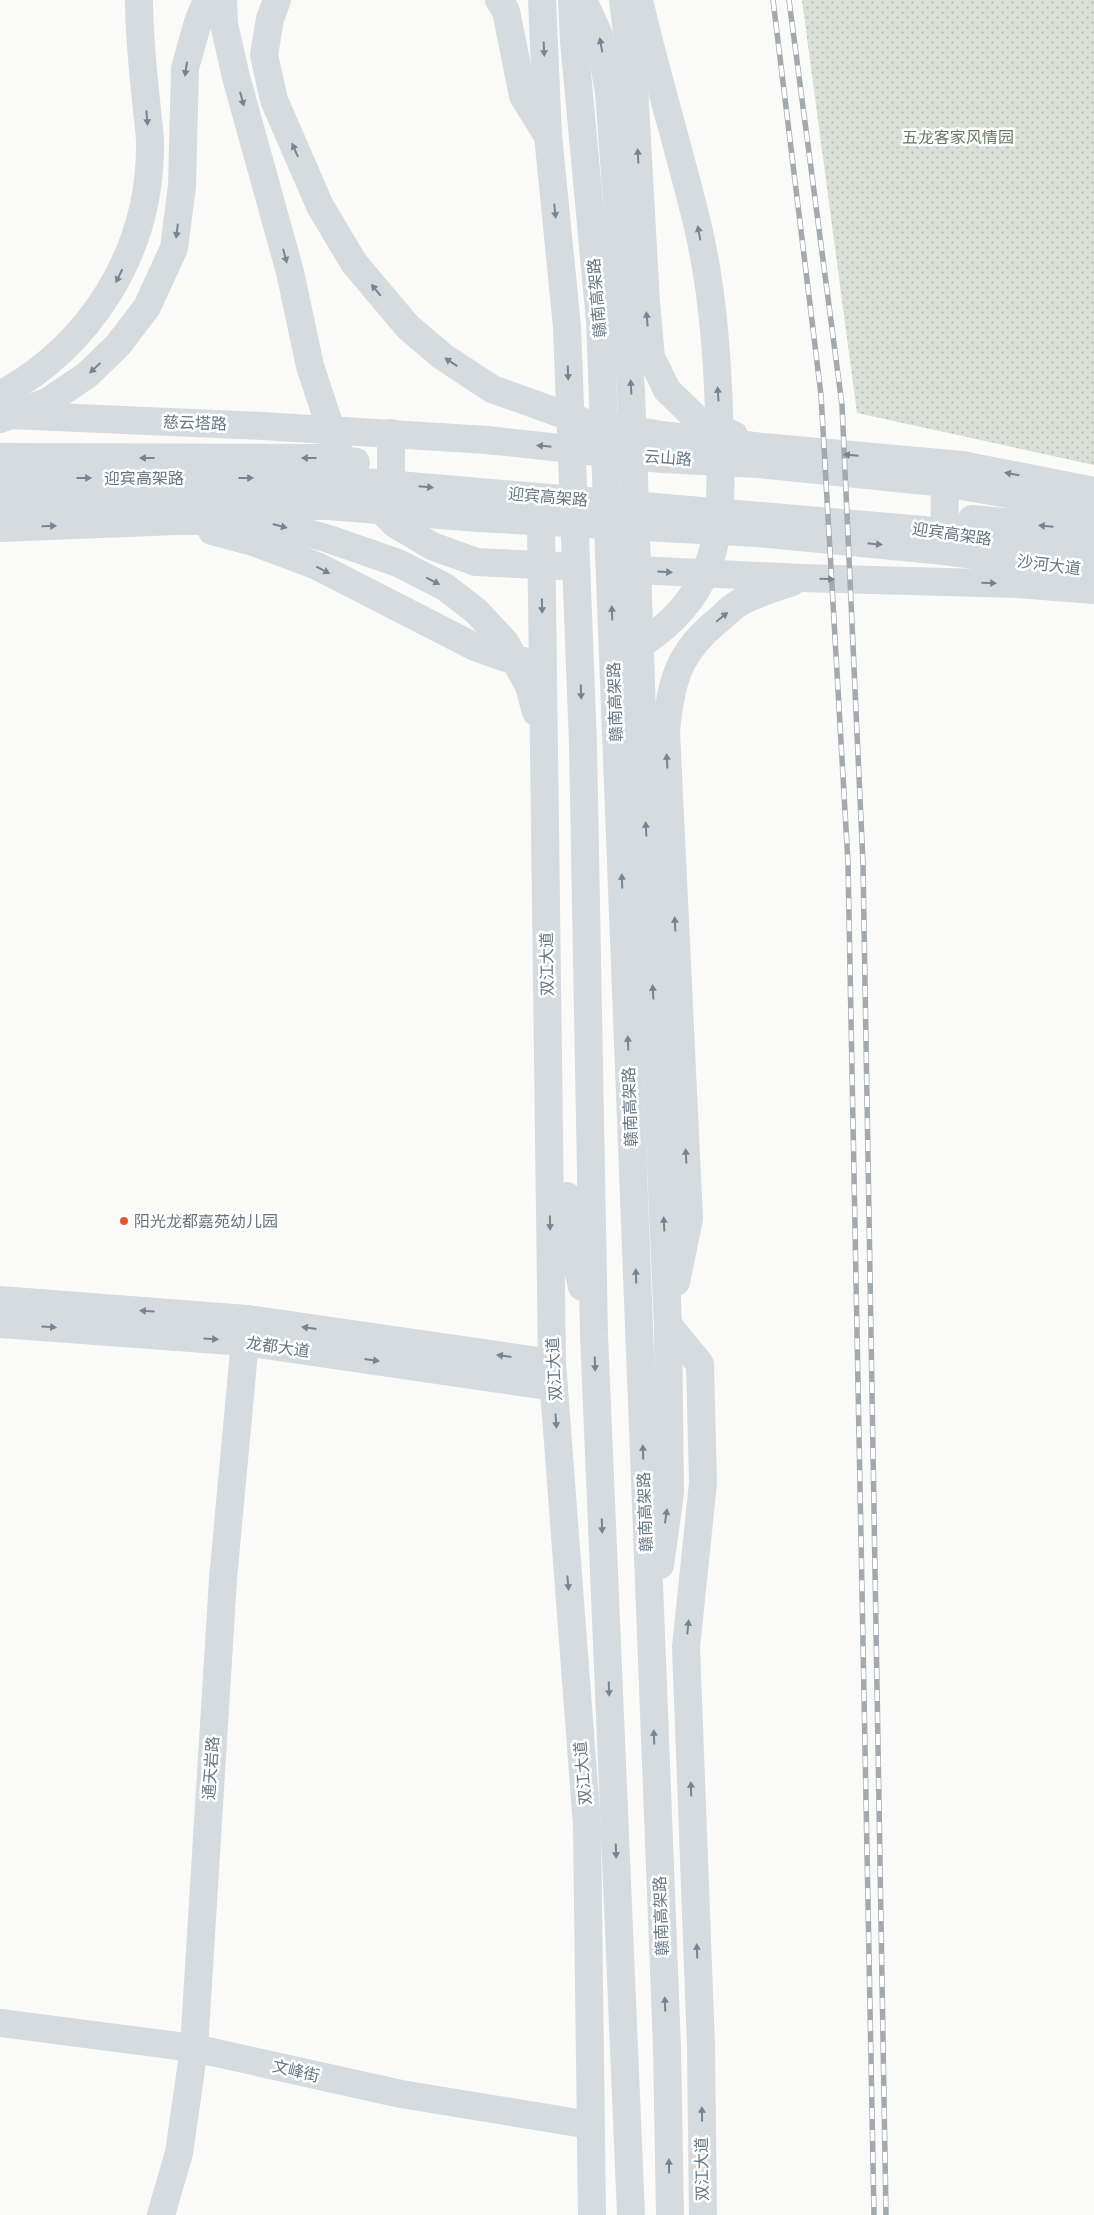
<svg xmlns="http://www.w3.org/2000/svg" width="1094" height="2215" font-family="Raleway,'Noto Sans SC',sans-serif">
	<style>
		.park { fill: url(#park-dots) }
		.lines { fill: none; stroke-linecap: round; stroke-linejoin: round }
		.secondary { stroke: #d6dbdf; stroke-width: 28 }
		.primary { stroke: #d6dbdf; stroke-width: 28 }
		.highway { stroke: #d6dbdf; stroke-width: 28 }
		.rail-casing { stroke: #a2aab0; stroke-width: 5.5 }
		.rail { stroke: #fff; stroke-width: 4; stroke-dasharray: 11; stroke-linecap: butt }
		.oneway { fill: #768591 }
		.poi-dot { fill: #e4572e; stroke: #fff; stroke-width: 2 }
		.labels { text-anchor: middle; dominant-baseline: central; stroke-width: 5; stroke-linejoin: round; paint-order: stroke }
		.park-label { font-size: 16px; fill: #687a64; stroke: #fff }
		.street-label { font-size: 16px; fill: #657683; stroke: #fff }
		.poi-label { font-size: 16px; fill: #657683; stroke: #fff; text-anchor: start }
	</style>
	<defs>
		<pattern id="park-dots" width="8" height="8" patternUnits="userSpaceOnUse" patternTransform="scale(1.25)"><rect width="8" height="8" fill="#dadfd7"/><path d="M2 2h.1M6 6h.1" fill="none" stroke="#b4b9b4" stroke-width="1.8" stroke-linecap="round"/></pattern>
	</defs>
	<rect width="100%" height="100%" fill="#fafaf8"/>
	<path class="park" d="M802,0h292v465l-237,-52z"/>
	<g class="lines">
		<g class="secondary">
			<path d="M0,1300l247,19 305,44"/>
			<path d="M0,1324l245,18 309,45"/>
			<path d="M0,2023l194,25 207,46 189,31"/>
			<path d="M161,2215l18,-62 15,-105 29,-469 24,-260"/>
		</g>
		<g class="primary">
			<path d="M9,415l254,11 224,14 175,19 97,5 186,19 149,26"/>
			<path d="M0,506h329l149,12 279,15 187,18 150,20"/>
			<path d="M391,509v-76"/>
			<path d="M944,551l1,-68"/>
		</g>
		<g class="highway">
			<path d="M223,0l1,24 12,53 54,195 20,94 28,85 27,43 30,30 37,22 44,16 85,4"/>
			<path d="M277,0l-7,19 -6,36 10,45 46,106 34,57 54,64 34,29 50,33 92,33 78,13 101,12 199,18 132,26"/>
			<path d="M499,0l7,11 17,85 23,37"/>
			<path d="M542,0l6,135 19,192 16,417 11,591 37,880"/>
			<path d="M572,0l2,41 26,280 67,1726 3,168"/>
			<path d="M583,0l16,35 10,57 22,298 14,412 23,523 2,168 -10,72"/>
			<path d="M623,0l11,87 12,216 5,54 16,33 30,29 37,16"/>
			<path d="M0,395c90,-49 148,-140 150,-244 1,-13 -2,-28 -3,-41 -4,-37 -8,-73 -8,-110"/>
			<path d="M0,419l47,-17 40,-27 31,-30 29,-38 27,-59 8,-62 3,-118 13,-46 9,-22"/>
			<path d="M0,457l318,1 38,4"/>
			<path d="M0,479l317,-1 607,52 170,26"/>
			<path d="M972,519l105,10 17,5"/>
			<path d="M541,522l11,841 35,463 5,389"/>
			<path d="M0,528l177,-7h84l65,17 72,25 47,24 31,24 29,31 24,44 7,26"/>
			<path d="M212,531l41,11 64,24 158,81 31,11 18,3"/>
			<path d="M619,569l182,9 217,6 76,6"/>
			<path d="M627,653c28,-17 52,-35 69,-63 28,-45 25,-99 24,-150 -2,-73 -6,-146 -23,-217 -18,-75 -41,-148 -58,-223"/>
			<path d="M567,1196l2,34 13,57"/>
			<path d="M676,1282l13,-63 -23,-488c5,-52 13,-80 55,-113 5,-5 11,-11 18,-15 15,-9 36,-15 53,-21"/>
			<path d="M668,1325l32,39 3,119 -17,164 15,399 2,169"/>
		</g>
		<defs>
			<g id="rail">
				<path d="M773,0l48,395 27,468 26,1352"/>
				<path d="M789,0l53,405 21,459 23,1351"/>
			</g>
		</defs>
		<use href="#rail" class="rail-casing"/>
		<use href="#rail" class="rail"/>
	</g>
	<defs><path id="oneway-solid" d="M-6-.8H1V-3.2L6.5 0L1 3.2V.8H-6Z" transform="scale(1.25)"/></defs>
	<g class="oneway">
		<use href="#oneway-solid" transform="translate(601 45) rotate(-100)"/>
		<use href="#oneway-solid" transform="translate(544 49) rotate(87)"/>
		<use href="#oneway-solid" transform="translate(186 69) rotate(98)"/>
		<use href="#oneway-solid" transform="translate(242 99) rotate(75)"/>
		<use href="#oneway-solid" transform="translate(147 118) rotate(85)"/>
		<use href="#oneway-solid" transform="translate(295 150) rotate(-114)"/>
		<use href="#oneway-solid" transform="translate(638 156) rotate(-93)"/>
		<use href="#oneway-solid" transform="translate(555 211) rotate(84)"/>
		<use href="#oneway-solid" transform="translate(177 231) rotate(97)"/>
		<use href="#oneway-solid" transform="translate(699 233) rotate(-100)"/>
		<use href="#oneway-solid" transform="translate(285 256) rotate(75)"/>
		<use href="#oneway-solid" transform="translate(119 276) rotate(116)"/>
		<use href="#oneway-solid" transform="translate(376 290) rotate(-129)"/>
		<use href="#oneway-solid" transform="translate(647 319) rotate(-95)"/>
		<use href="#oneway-solid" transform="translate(451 362) rotate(-147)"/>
		<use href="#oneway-solid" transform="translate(95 368) rotate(137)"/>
		<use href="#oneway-solid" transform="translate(568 373) rotate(88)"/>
		<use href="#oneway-solid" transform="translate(631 387) rotate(-93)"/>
		<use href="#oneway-solid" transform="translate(718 394) rotate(-94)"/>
		<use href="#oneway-solid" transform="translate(544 446) rotate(-174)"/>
		<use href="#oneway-solid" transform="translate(851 455) rotate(-175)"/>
		<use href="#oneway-solid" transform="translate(147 458) rotate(-180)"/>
		<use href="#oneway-solid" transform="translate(309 458) rotate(-180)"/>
		<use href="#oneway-solid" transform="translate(1012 474) rotate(-170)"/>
		<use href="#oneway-solid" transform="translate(84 478)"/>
		<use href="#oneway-solid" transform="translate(246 478)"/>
		<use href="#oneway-solid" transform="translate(426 487) rotate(5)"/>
		<use href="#oneway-solid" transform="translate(49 526) rotate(-2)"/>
		<use href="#oneway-solid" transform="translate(280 526) rotate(15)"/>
		<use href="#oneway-solid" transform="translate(1046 526) rotate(-175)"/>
		<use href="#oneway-solid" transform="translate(875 544) rotate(6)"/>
		<use href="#oneway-solid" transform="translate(323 570) rotate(27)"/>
		<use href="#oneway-solid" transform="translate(665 572) rotate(3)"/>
		<use href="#oneway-solid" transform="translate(827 579) rotate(1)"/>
		<use href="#oneway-solid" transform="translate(433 581) rotate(27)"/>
		<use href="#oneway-solid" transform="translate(989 583) rotate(1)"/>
		<use href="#oneway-solid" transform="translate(542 606) rotate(89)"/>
		<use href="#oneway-solid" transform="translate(612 613) rotate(-92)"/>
		<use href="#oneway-solid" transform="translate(722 617) rotate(-39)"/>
		<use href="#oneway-solid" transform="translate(581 692) rotate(88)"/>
		<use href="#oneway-solid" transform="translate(667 761) rotate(-93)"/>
		<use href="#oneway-solid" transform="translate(646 829) rotate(-93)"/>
		<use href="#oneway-solid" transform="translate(622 881) rotate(-92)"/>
		<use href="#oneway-solid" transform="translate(675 924) rotate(-93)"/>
		<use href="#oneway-solid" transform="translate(653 992) rotate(-93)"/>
		<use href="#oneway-solid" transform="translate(628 1043) rotate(-92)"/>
		<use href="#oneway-solid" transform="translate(686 1156) rotate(-93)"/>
		<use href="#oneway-solid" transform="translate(550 1223) rotate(89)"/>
		<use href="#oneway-solid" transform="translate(664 1224) rotate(-93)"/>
		<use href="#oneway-solid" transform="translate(636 1276) rotate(-92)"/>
		<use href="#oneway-solid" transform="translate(147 1311) rotate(-176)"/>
		<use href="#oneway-solid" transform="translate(49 1327) rotate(4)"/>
		<use href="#oneway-solid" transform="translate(309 1328) rotate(-172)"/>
		<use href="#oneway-solid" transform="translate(211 1339) rotate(4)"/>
		<use href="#oneway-solid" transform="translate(504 1356) rotate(-172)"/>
		<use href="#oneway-solid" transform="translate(372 1360) rotate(8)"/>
		<use href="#oneway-solid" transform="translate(595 1364) rotate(88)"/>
		<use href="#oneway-solid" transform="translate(556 1421) rotate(86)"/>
		<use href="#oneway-solid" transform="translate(643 1452) rotate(-92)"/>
		<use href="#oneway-solid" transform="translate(666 1516) rotate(-82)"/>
		<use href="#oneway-solid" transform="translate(602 1526) rotate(88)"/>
		<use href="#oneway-solid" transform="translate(568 1583) rotate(85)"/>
		<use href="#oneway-solid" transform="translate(688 1627) rotate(-84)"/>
		<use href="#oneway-solid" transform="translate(609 1689) rotate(88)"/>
		<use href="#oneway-solid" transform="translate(654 1737) rotate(-92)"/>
		<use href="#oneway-solid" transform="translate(691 1789) rotate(-92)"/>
		<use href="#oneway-solid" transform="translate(616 1851) rotate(88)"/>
		<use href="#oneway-solid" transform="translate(697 1951) rotate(-92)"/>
		<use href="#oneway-solid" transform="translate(665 2004) rotate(-92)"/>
		<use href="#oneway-solid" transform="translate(702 2114) rotate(-91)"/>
		<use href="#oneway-solid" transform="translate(669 2166) rotate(-91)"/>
	</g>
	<circle class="poi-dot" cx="124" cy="1221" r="5"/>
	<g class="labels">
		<g class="park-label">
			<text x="958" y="137">五龙客家风情园</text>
		</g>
		<g class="street-label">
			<text transform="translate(597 298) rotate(-95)">赣南高架路</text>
			<text transform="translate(195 423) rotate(2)">慈云塔路</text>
			<text transform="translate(668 458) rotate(4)">云山路</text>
			<text x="144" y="478">迎宾高架路</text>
			<text transform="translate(548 497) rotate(5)">迎宾高架路</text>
			<text transform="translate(952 534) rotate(8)">迎宾高架路</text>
			<text transform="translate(1049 565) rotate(7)">沙河大道</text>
			<text transform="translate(615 702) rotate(-92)">赣南高架路</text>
			<text transform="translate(547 964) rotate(-91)">双江大道</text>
			<text transform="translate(630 1107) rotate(-92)">赣南高架路</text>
			<text transform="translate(278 1347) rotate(8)">龙都大道</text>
			<text transform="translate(554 1369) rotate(-93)">双江大道</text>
			<text transform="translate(645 1512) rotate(-92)">赣南高架路</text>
			<text transform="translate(211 1768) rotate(-86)">通天岩路</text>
			<text transform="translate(583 1773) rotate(-95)">双江大道</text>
			<text transform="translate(661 1916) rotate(-92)">赣南高架路</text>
			<text transform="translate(296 2071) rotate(13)">文峰街</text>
			<text transform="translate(702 2169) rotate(-91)">双江大道</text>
		</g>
		<g class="poi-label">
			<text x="134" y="1221">阳光龙都嘉苑幼儿园</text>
		</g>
	</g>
</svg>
